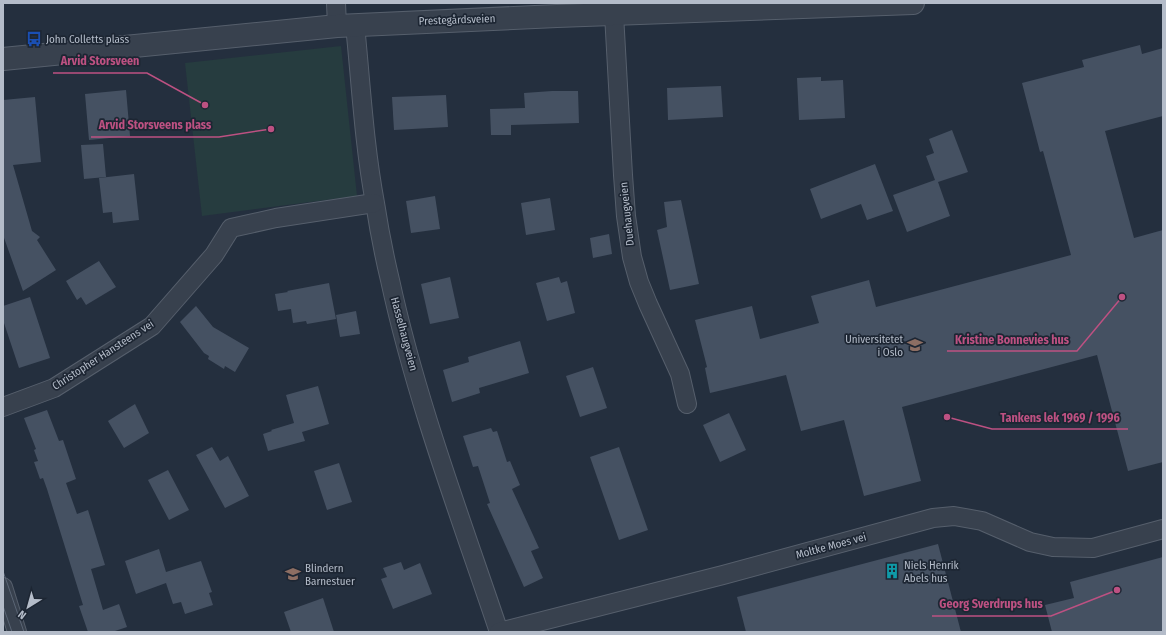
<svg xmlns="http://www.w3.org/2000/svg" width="1166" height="635" font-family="'Fira Sans Condensed',sans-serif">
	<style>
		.green { fill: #263c3f }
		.building { fill: #455162 }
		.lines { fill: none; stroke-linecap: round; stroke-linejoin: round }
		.minor-casing { stroke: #565f6c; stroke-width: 20 }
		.tertiary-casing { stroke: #565f6c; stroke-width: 24 }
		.minor { stroke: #38414e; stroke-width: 18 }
		.tertiary { stroke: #38414e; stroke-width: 22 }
		.tram { stroke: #5a6575; stroke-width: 1 }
		.labels { text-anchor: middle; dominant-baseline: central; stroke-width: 3.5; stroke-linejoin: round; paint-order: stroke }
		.street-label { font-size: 11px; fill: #b4bcc9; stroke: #1d2633 }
		.poi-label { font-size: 11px; fill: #b4bcc9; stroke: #1d2633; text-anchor: start }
		.leader { fill: none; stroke: #bd5182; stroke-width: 1.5 }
		.callout-dot { fill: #bd5182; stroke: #1d2633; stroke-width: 1.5 }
		.callout-label { font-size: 12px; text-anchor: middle; font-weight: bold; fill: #bd5182; stroke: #1d2633; stroke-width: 3.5; stroke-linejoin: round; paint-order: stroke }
	</style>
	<rect width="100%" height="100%" fill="#242f3e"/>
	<path class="green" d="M341,46l16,150 -155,20 -17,-153z"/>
	<g class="building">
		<path d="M1140,45l2,9 21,-6v68l-58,15 29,107 29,-8v232l-35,9 -31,-116 -195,52 19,74 -57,15 -20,-76 -43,11 -15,-56 -76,18 -5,-25 2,-1 -12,-47 57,-14 8,33 59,-16 -8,-27 58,-16 7,27 195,-52 -28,-104 -3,1 -18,-69 62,-16 -2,-7z"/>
		<path d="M821,77v4l22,-1 2,38 -46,2 -2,-42z"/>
		<path d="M721,86l2,31 -55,3 -1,-32z"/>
		<path d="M126,90l4,46 -41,4 -4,-46z"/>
		<path d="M552,91h26l1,32 -68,2v10h-20l-1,-26 35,-1 -1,-15z"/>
		<path d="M446,95l2,32 -54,3 -2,-33z"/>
		<path d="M35,97l6,65 -28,3 19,66 8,6 -3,3 19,30 -33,21 -20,-56v-135z"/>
		<path d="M952,130l16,42 -30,10 12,34 -43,16 -14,-37 42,-15 -9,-24 8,-3 -5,-14z"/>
		<path d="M103,144l3,33 -22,2 -3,-34z"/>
		<path d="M875,164l18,47 -26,9 -6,-16 -40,15 -11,-30z"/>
		<path d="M134,174l5,46 -26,3 -1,-11 -9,1 -4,-35z"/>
		<path d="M435,196l5,33 -29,4 -5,-32z"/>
		<path d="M550,198l5,32 -29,5 -5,-32z"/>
		<path d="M681,200l18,84 -29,6 -13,-60 10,-3 -3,-25z"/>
		<path d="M609,234l3,20 -19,4 -3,-20z"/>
		<path d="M99,261l17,26 -30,18 -5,-8 -4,3 -11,-19z"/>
		<path d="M450,277l9,41 -29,6 -9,-40z"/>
		<path d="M559,277l2,6 6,-2 8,32 -28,8 -11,-38z"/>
		<path d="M329,283l7,36 -29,5 -1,-3 -13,2 -2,-14 -13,2 -3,-17 13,-2 -1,-1z"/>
		<path d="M30,297l20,61 -31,10 -16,-48v-14z"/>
		<path d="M196,306l17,21 36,21 -14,24 -10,-6 -1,3 -16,-10 1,-3 -5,-3 -24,-31z"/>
		<path d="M356,311l4,23 -20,3 -4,-22z"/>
		<path d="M520,341l9,32 -50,15 1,5 -28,9 -9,-32 26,-8 -1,-5z"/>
		<path d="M593,367l14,41 -27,9 -14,-41z"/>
		<path d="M318,386l11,38 -27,8 3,9 -37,10 -5,-17 9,-3 -1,-1 23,-7 -8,-28z"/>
		<path d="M135,404l14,29 -25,15 -16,-27z"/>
		<path d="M47,410l12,31 4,-1 13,39 -10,4 11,31 11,-4 17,55 -14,4 12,41 16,-6 8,23 -15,5h-24l-9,-26 4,-1 -36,-116 -4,-11 -3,1 -6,-17 4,-1 -4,-11 2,-1 -12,-31z"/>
		<path d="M729,413l17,37 -26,12 -17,-37z"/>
		<path d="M491,428l2,4 4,-1 10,31 3,-1 10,24 -8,4 27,59 -8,3 12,27 -19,9 -37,-83 3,-1 -12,-37 -5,1 -10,-31z"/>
		<path d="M212,447l8,14 8,-5 21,40 -24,12 -29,-53z"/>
		<path d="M619,447l29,83 -29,10 -29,-83z"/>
		<path d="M339,463l13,39 -25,8 -13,-39z"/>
		<path d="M168,470l21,40 -20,10 -21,-40z"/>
		<path d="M938,544l23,88h-215l-9,-35z"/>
		<path d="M159,549l7,23 35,-11 11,31 -3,1 4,12 -28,9 -4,-12 -8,2 -7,-21 -30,11 -11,-33z"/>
		<path d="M1163,557v75h-111l-7,-27 29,-7 -4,-16z"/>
		<path d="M401,562l3,8 16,-7 12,31 -39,15 -12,-30 6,-2 -4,-9z"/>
		<path d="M323,598l11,34h-43l-7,-20z"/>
	</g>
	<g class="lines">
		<defs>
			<g id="minor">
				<path d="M336,3l1,23"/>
				<path d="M614,14l9,161 3,41 6,41 7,25 9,22 32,70 7,30"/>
				<path d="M355,25c6,59 9,119 20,178 4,26 9,52 15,77 26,120 70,236 109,352"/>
				<path d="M3,407l51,-19 98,-62 62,-71 17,-27 45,-10 98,-15"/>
				<path d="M3,587l14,45"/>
				<path d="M499,632l224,-57 210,-57 21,-2 28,5 48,21 23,5 40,1 70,-19"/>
			</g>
			<path id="tertiary" d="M3,59l334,-33 220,-10 356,-13"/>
		</defs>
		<use href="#minor" class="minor-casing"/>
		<use href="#tertiary" class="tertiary-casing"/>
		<use href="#minor" class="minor"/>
		<use href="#tertiary" class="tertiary"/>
		<g class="tram">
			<path d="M3,571l21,61"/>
			<path d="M3,606l9,26"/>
		</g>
	</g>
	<defs>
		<symbol id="bus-bare" viewBox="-9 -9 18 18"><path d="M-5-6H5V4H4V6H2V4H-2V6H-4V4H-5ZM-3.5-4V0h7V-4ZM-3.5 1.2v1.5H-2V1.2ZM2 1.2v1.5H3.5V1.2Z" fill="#1a4fb4" stroke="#1d2633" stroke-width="2.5" paint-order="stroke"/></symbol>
		<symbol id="university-bare" viewBox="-9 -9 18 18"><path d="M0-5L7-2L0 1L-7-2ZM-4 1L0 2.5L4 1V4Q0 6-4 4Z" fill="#8d6e63" stroke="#1d2633" stroke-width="2.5" paint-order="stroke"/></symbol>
		<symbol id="building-bare" viewBox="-9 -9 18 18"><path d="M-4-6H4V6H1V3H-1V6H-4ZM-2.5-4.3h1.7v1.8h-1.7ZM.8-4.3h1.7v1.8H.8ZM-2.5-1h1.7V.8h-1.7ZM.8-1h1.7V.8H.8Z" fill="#0f9aa8" stroke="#1d2633" stroke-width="2.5" paint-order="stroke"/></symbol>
		<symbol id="school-bare" viewBox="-9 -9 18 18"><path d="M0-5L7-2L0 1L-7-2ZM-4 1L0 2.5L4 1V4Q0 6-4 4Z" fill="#8d6e63" stroke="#1d2633" stroke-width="2.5" paint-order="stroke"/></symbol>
	</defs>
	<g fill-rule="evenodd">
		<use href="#bus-bare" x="23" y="28" width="22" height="22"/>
		<use href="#university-bare" x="904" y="334" width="22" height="22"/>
		<use href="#building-bare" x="881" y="560" width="22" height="22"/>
		<use href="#school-bare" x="282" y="563" width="22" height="22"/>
	</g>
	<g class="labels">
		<g class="street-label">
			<text transform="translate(457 20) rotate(-2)">Prestegårdsveien</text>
			<text transform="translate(627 214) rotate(-96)">Duehaugveien</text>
			<text transform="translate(404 334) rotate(75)">Hasselhaugveien</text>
			<text transform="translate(103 355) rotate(-33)">Christopher Hansteens vei</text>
			<text transform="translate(831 546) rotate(-15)">Moltke Moes vei</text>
		</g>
		<g class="poi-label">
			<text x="46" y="39">John Colletts plass</text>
			<text x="903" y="339" text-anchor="end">Universitetet<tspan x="903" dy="13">i Oslo</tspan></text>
			<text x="904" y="565">Niels Henrik<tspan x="904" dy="13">Abels hus</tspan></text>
			<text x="305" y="568">Blindern<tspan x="305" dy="13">Barnestuer</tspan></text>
		</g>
	</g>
	<path class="leader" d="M205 105L147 73H53M271 129L219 137H91M1122 297L1077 351H947M947 417L992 429H1128M1117 590L1051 616H932"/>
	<g class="callout-dot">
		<circle cx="205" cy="105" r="4"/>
		<circle cx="271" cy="129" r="4"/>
		<circle cx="1122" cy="297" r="4"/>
		<circle cx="947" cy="417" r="4"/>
		<circle cx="1117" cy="590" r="4"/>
	</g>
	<g class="callout-label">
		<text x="100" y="65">Arvid Storsveen</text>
		<text x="155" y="129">Arvid Storsveens plass</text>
		<text x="1012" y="344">Kristine Bonnevies hus</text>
		<text x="1060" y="422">Tankens lek 1969 / 1996</text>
		<text x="991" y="608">Georg Sverdrups hus</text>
	</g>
	<rect width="1166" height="635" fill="none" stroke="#b4bcc9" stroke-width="8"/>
	<g transform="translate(28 607) rotate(217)" stroke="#1d2633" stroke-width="3" paint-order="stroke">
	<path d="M0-3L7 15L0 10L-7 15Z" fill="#b4bcc9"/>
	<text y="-6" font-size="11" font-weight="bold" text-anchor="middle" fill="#b4bcc9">N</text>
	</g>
</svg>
